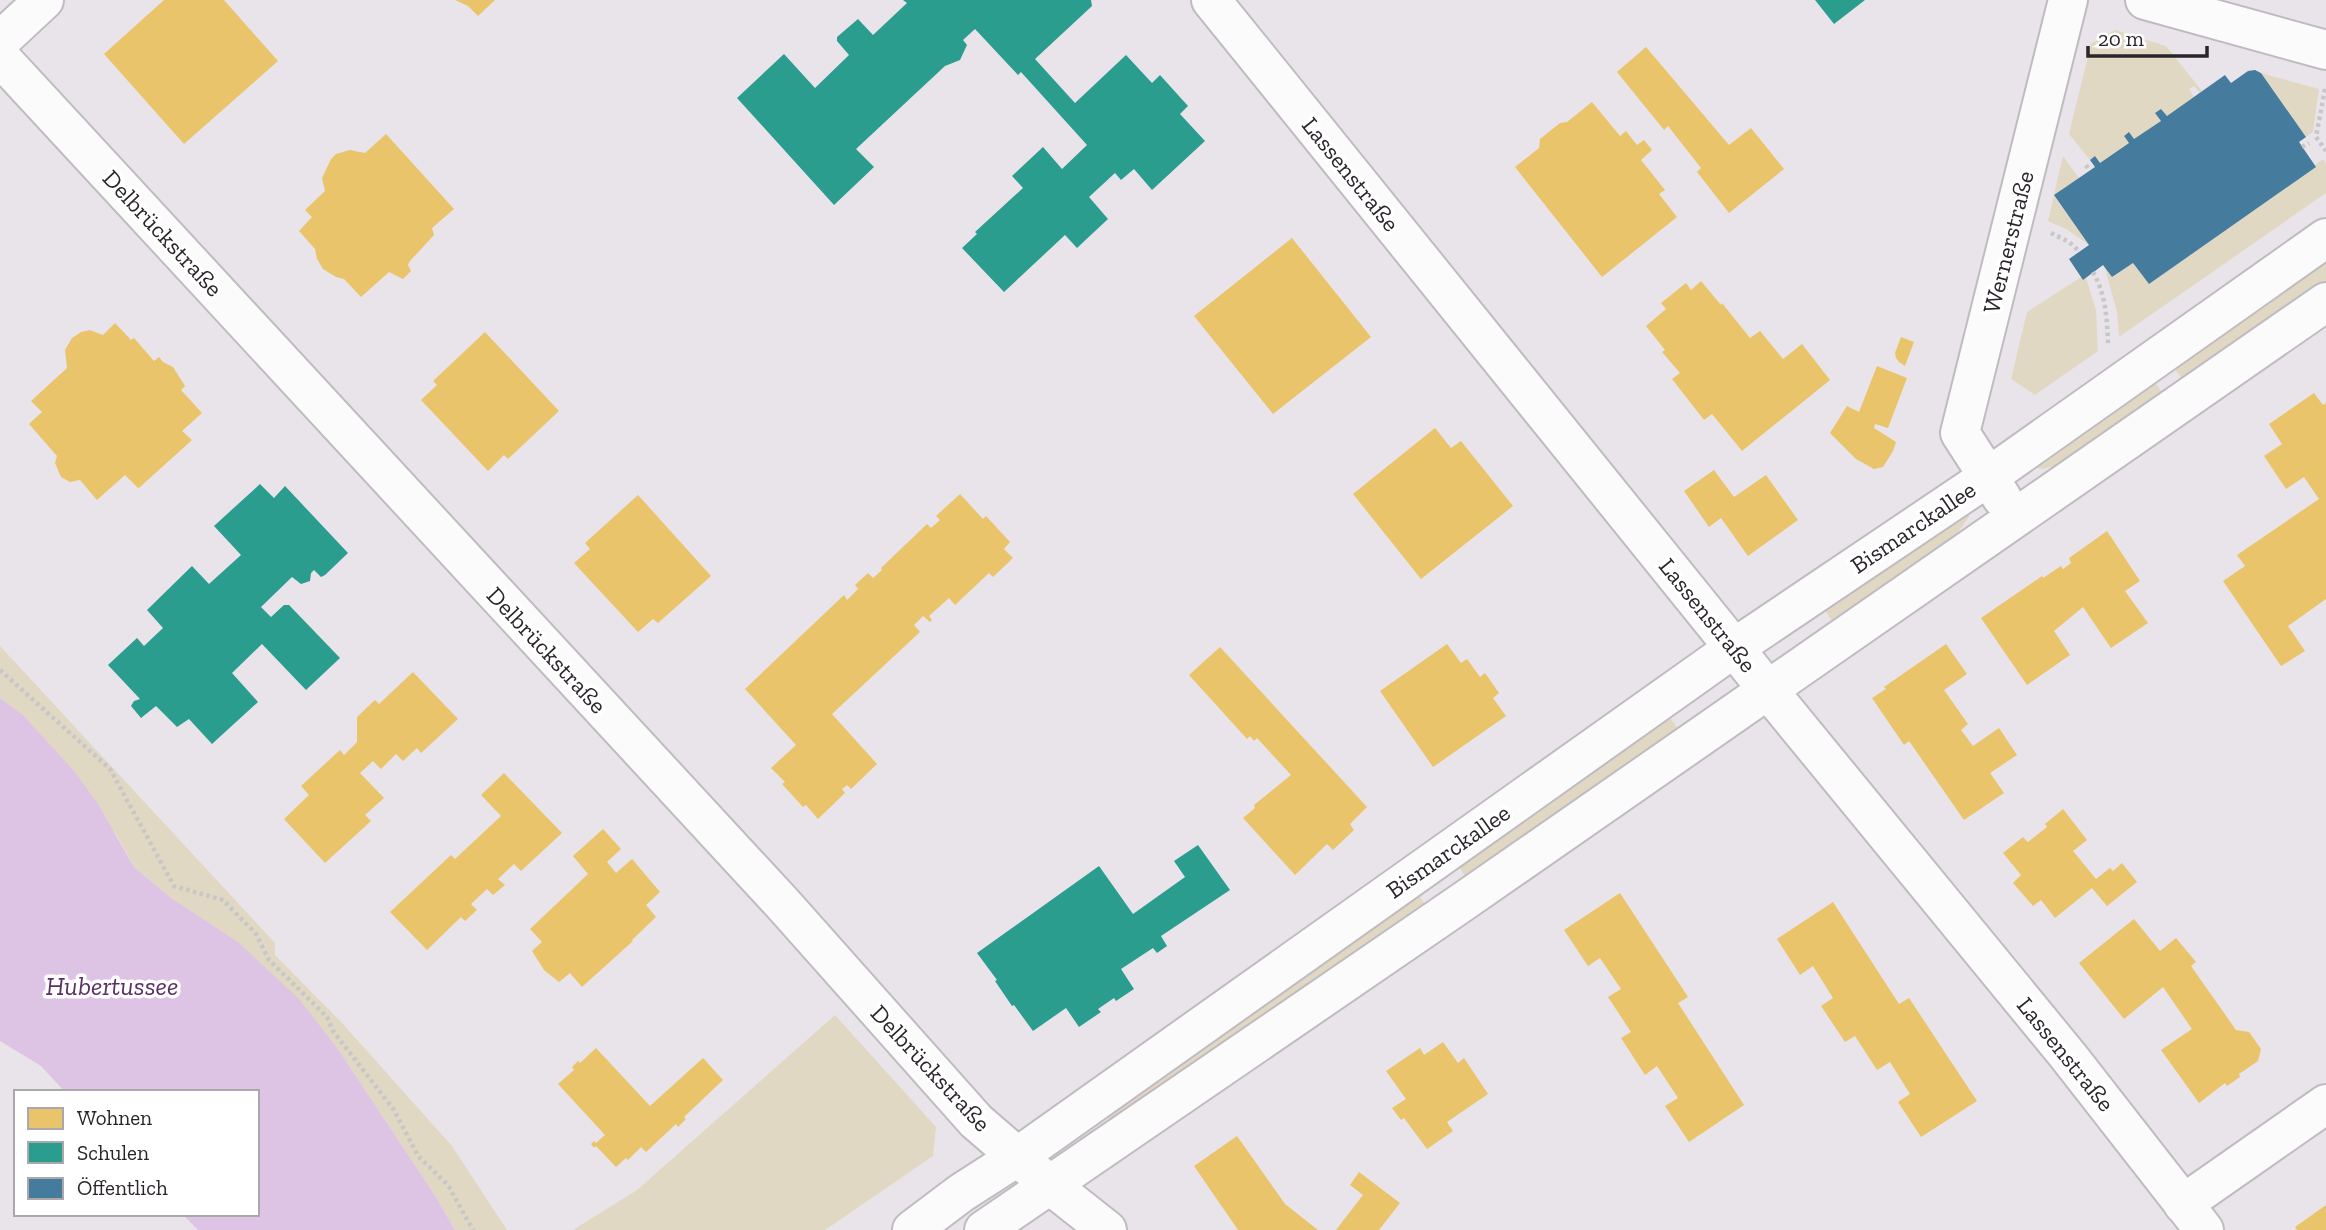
<svg xmlns="http://www.w3.org/2000/svg" width="2326" height="1230" font-family="'Zilla Slab',serif">
	<style>
		.green { fill: #e1d8c3 }
		.water { fill: #dec4e4 }
		.homes { fill: #e9c46a }
		.schools { fill: #2a9d8f }
		.public { fill: #457b9d }
		.lines { fill: none; stroke-linecap: round; stroke-linejoin: round }
		.minor-casing { stroke: #bfbbc0; stroke-width: 42 }
		.path { stroke: #c7c6c8; stroke-width: 4.5; stroke-dasharray: 3.5 3.5; stroke-linecap: butt }
		.minor { stroke: #fcfbfc; stroke-width: 38 }
		.labels { text-anchor: middle; dominant-baseline: central; stroke-width: 7; stroke-linejoin: round; paint-order: stroke }
		.street-label { font-size: 24px; fill: #2a252b; stroke: #fff }
		.water-label { font-size: 26px; font-style: italic; fill: #5a2f64; stroke: #fff }
	</style>
	<rect width="100%" height="100%" fill="#e9e4ea"/>
	<g class="green">
		<path d="M2115,30l51,16 36,45 -2,2 -6,-7 -5,3 5,8 -27,19 -6,-7 -6,4 6,8 -27,18 -6,-7 -4,4 5,7 -29,20 -5,-7 -5,4 -21,-26 22,-90z"/>
		<path d="M2261,73l58,16 -6,43 -7,5z"/>
		<path d="M2063,156l16,22 -25,18 35,49 -21,-15 -20,-9z"/>
		<path d="M2323,159l3,4v30l-207,144 -2,-25 -12,-44 7,9 21,-14 16,21 167,-117 -1,-2z"/>
		<path d="M2326,258v24l-143,98 -12,-16z"/>
		<path d="M2081,277l2,3 3,-2 10,32 2,41 -63,44 -24,-16 16,-67z"/>
		<path d="M2152,378l11,16 -101,70 -19,5 -11,-2z"/>
		<path d="M1969,512v5l-16,22 -120,84 -10,-16z"/>
		<path d="M0,646l275,297v12l67,68 110,123 55,84h-52l-19,-33 -98,-148 -167,-151 -37,-31 -18,-33 -94,-120 -22,-16z"/>
		<path d="M1668,715l12,16 -213,148 -11,-17z"/>
		<path d="M1415,891l11,14 -309,212 -7,3 -3,-2 3,-6z"/>
		<path d="M835,1015l101,112 -3,29 -108,74h-252l64,-40z"/>
	</g>
	<path class="water" d="M0,698l22,16 53,58 23,32 36,63 37,31 67,44 61,57 39,50 98,148 19,33h-257l-16,-16h75v-122h-192l-24,-26 -41,-25z"/>
	<g class="homes">
		<path d="M164,0h60l54,61 -94,83 -80,-90z"/>
		<path d="M455,0h40l-17,16 -10,-10z"/>
		<path d="M1646,47l83,98 22,-17 33,41 -55,44 -32,-41 4,-4 -33,-42 -4,4 -47,-58z"/>
		<path d="M1592,102l28,34 6,-5 11,14 7,-5 8,10 -11,10 24,30 -6,4 18,23 -75,60 -87,-110 24,-19 1,-9 20,-16 7,-1z"/>
		<path d="M386,134l68,75 -22,19 2,7 -24,26 -2,4 3,6 -8,8 -14,-7 -28,25 -17,-18 -8,-2 -13,-8 -6,-10 -2,-10 -16,-18 13,-14 -7,-7 20,-19 -3,-13 9,-19 5,-5 14,-4 15,3z"/>
		<path d="M1292,238l79,99 -98,77 -79,-98z"/>
		<path d="M1701,281l20,24 1,-2 28,35 10,-7 23,28 19,-15 28,36 -88,71 -30,-37 -8,6 -32,-41 8,-6 -18,-21 3,-2 -19,-24 20,-17 -5,-6 25,-20 5,7z"/>
		<path d="M115,323l16,17 3,-2 20,23 5,-4 4,5 10,5 12,19 -4,4 21,23 -20,18 10,9 -52,47 -2,1 -13,-13 -28,25 -17,-20 -10,2 -9,-5 -6,-14 2,-7 -28,-32 13,-12 -11,-11 36,-33 -2,-18 7,-12 9,-6 9,-2 13,5z"/>
		<path d="M485,332l74,79 -51,48 -4,-4 -16,16 -67,-71 16,-15 -4,-4z"/>
		<path d="M1901,337l13,5 -9,24 -6,-4 -3,-4 -1,-5z"/>
		<path d="M1877,366l30,12 -19,50 -13,-4 -1,4 22,14 -3,9 -10,16 -9,2 -18,-10 -26,-26 17,-27 12,6z"/>
		<path d="M2314,393l9,12 3,-2v196l-38,27 17,25 -24,15 -58,-85 22,-15 -8,-11 82,-56 -15,-22 -18,12 -22,-33 18,-12 -13,-20z"/>
		<path d="M1435,428l16,20 10,-7 52,65 -92,73 -68,-85z"/>
		<path d="M1714,470l20,27 32,-22 32,45 -50,36 -27,-38 -12,9 -25,-36z"/>
		<path d="M960,494l23,25 3,-3 24,26 -6,7 9,9 -20,19 -4,-4 -34,32 -6,-7 -20,18 3,4 -2,2 -7,-6 -9,9 6,7 -88,82 45,50 -26,25 -4,-4 -5,4 3,4 -27,26 -12,-14 -3,2 -21,-23 3,-2 -14,-14 25,-23 -51,-56 99,-94 3,5 11,-11 -3,-4 13,-12 5,5 9,-8 -1,-2 46,-44 4,4 9,-8 -4,-4z"/>
		<path d="M638,495l73,81 -53,47 -5,-4 -15,13 -64,-69 16,-14 -5,-6z"/>
		<path d="M2107,531l33,50 -15,10 23,32 -37,25 -28,-41 -29,24 16,24 -43,30 -46,-67 61,-42 1,2 18,-12 2,3 8,-6 -2,-5z"/>
		<path d="M1447,644l14,19 6,-4 13,18 5,-4 14,20 -6,5 13,18 -73,51 -53,-76z"/>
		<path d="M1946,644l21,30 -23,16 24,34 -7,6 12,16 26,-18 18,27 -27,18 14,20 -40,27 -55,-79 -5,4 -32,-47 14,-9 -2,-2z"/>
		<path d="M1220,647l147,160 -17,17 4,6 -21,20 -6,-6 -32,31 -52,-57 12,-10 -1,-3 37,-30 -34,-37 -3,3 -4,-5 -3,3 -58,-64z"/>
		<path d="M413,672l45,47 -37,34 -4,-5 -14,13 -7,-7 -15,15 -8,-8 -13,12 24,25 -19,17 6,6 -46,42 -41,-44 25,-24 -8,-9 39,-36 4,5 13,-13v-25l18,-17 4,4z"/>
		<path d="M504,773l58,60 -41,38 -7,-7 -16,15 7,6 -12,10 -6,-6 -16,15 6,6 -12,11 -4,-4 -34,33 -37,-38 61,-57 4,4 46,-43 -20,-21z"/>
		<path d="M2063,809l24,31 -14,11 23,28 14,-11 3,3 9,-8 15,19 -30,24 -15,-18 -37,30 -14,-18 -8,6 -20,-23 8,-8 -18,-22 20,-16 5,5 19,-15 -2,-3z"/>
		<path d="M603,829l18,20 -14,13 9,11 16,-14 28,33 -14,13 10,12 -24,23 1,1 -51,46 -12,-14 -11,9 -15,-12 -12,-19 10,-9 -12,-13 58,-55 -15,-18z"/>
		<path d="M1620,893l68,104 -10,6 66,102 -55,37 -24,-36 13,-8 -21,-32 -12,9 -24,-37 10,-6 -23,-35 13,-8 -21,-31 -12,8 -24,-36z"/>
		<path d="M1833,902l66,102 10,-6 68,103 -56,36 -23,-35 12,-8 -20,-32 -13,8 -22,-34 -10,6 -24,-36 12,-8 -20,-32 -13,9 -23,-36z"/>
		<path d="M2134,919l26,32 16,-13 20,24 -5,4 45,64 13,2 12,17 -3,12 -19,13 1,3 -13,9 -2,-3 -26,20 -38,-53 31,-21 -29,-42 -39,32 -45,-56z"/>
		<path d="M1443,1042l15,21 6,-5 24,36 -41,28 6,9 -26,18 -23,-31 -3,2 -9,-12 14,-9 -20,-28 34,-23 4,7z"/>
		<path d="M596,1048l54,58 53,-48 20,22 -39,37 2,2 -8,8 -2,-3 -30,28 -5,-5 -13,13 -2,-2 -10,9 -20,-21 -2,2 -3,-4 3,-3 2,2 9,-8 -47,-51 16,-14 -2,-3 6,-6 2,2z"/>
		<path d="M1237,1136l48,68 33,26h-80l-44,-64z"/>
		<path d="M1359,1172l41,31 -21,27h-43l27,-35 -13,-10z"/>
		<path d="M2326,1205v25h-29l-2,-3z"/>
	</g>
	<g class="schools">
		<path d="M903,0h188l1,6 -57,53 40,44 51,-48 26,28 8,-8 28,31 -8,8 25,27 -53,49 -18,-21 -13,11 -6,-7 -26,24 19,22 -31,29 -12,-13 -61,57 -42,-44 15,-14 -2,-2 48,-44 -11,-12 31,-29 19,22 25,-24 -66,-73 -3,3 -43,-46 -12,11 4,5 -7,15 -15,6 -89,83 18,18 -40,38 -97,-107 47,-44 31,34 34,-33 -12,-14v-4l21,-18 15,16 34,-32z"/>
		<path d="M1815,0h50l-31,24z"/>
		<path d="M260,484l14,14 11,-12 63,67 -23,22 -4,2 -7,-7 -3,3 -1,8 -9,3 -9,-7 -31,30 10,10 13,-12h5l51,53 -34,32 -44,-46 -30,29 26,29 -46,42 -23,-25 -12,8 -21,-21 -15,12 -10,-12 3,-5 6,-2 -32,-34 29,-27 7,8 19,-18 -16,-18 45,-44 17,18 32,-29 -27,-29z"/>
		<path d="M1198,845l32,45 -69,46 6,10 -10,7 -4,-5 -32,21 13,20 -18,12 -2,-3 -16,11 3,3 -22,15 -13,-19 -33,23 -19,-26 -2,1 -17,-25 2,-1 -20,-27 122,-87 34,48 52,-37 -11,-16z"/>
	</g>
	<path class="public" d="M2255,70l6,3 45,64 -7,5 17,25 -167,117 -16,-21 -21,14 -9,-12 -20,15 -14,-21 20,-14 -35,-50 41,-28 -5,-7 5,-4 5,7 29,-20 -5,-7 5,-4 5,7 27,-18 -6,-8 6,-4 6,7 58,-41 6,8 17,-12z"/>
	<g class="lines">
		<defs>
			<g id="minor">
				<path d="M1211,0l557,690 301,367 135,173"/>
				<path d="M2145,0l181,50"/>
				<path d="M0,41l44,-41"/>
				<path d="M0,57l783,847 193,217 74,64 57,45"/>
				<path d="M2002,498l-42,-65 108,-433"/>
				<path d="M2183,1204l143,-100"/>
				<path d="M912,1230l49,-37 56,-36 717,-509 254,-171 338,-239"/>
				<path d="M984,1230l480,-329 862,-599"/>
			</g>
		</defs>
		<use href="#minor" class="minor-casing"/>
		<g class="path">
			<path d="M2325,89l-9,48 10,14"/>
			<path d="M2302,147l7,-4"/>
			<path d="M2086,165l2,3"/>
			<path d="M2051,233l18,9 11,10"/>
			<path d="M2093,272c13,23 14,47 15,72"/>
			<path d="M0,670l110,99 64,117 49,14 33,34 13,26 58,57 6,14 61,79 24,46 30,29 25,45"/>
		</g>
		<use href="#minor" class="minor"/>
	</g>
	<g class="labels">
		<g class="street-label">
			<text transform="translate(1351 174) rotate(51)">Lassenstraße</text>
			<text transform="translate(163 233) rotate(47)">Delbrückstraße</text>
			<text transform="translate(2008 242) rotate(-76)">Wernerstraße</text>
			<text transform="translate(1913 527) rotate(-34)">Bismarckallee</text>
			<text transform="translate(1708 615) rotate(51)">Lassenstraße</text>
			<text transform="translate(547 650) rotate(47)">Delbrückstraße</text>
			<text transform="translate(1448 851) rotate(-35)">Bismarckallee</text>
			<text transform="translate(2066 1054) rotate(51)">Lassenstraße</text>
			<text transform="translate(931 1068) rotate(47)">Delbrückstraße</text>
		</g>
		<g class="water-label">
			<text x="112" y="986">Hubertussee</text>
		</g>
	</g>
	<rect x="14" y="1090" width="245" height="126" fill="#ffffff" stroke="#aaa8aa" stroke-width="2"/>
	<rect x="28" y="1108" width="35" height="21" fill="#e9c46a" stroke="#aaa8aa" stroke-width="2"/>
	<text x="77" y="1125" font-size="21" fill="#2a252b">Wohnen</text>
	<rect x="28" y="1142" width="35" height="21" fill="#2a9d8f" stroke="#aaa8aa" stroke-width="2"/>
	<text x="77" y="1160" font-size="21" fill="#2a252b">Schulen</text>
	<rect x="28" y="1178" width="35" height="21" fill="#457b9d" stroke="#aaa8aa" stroke-width="2"/>
	<text x="77" y="1195" font-size="21" fill="#2a252b">Öffentlich</text>
	<path d="M2088 46v10h119v-10" fill="none" stroke="#2a252b" stroke-width="3.5"/>
	<text x="2098" y="46" font-size="21" fill="#2a252b" stroke="#ffffff" stroke-width="5" paint-order="stroke">20 m</text>
</svg>
